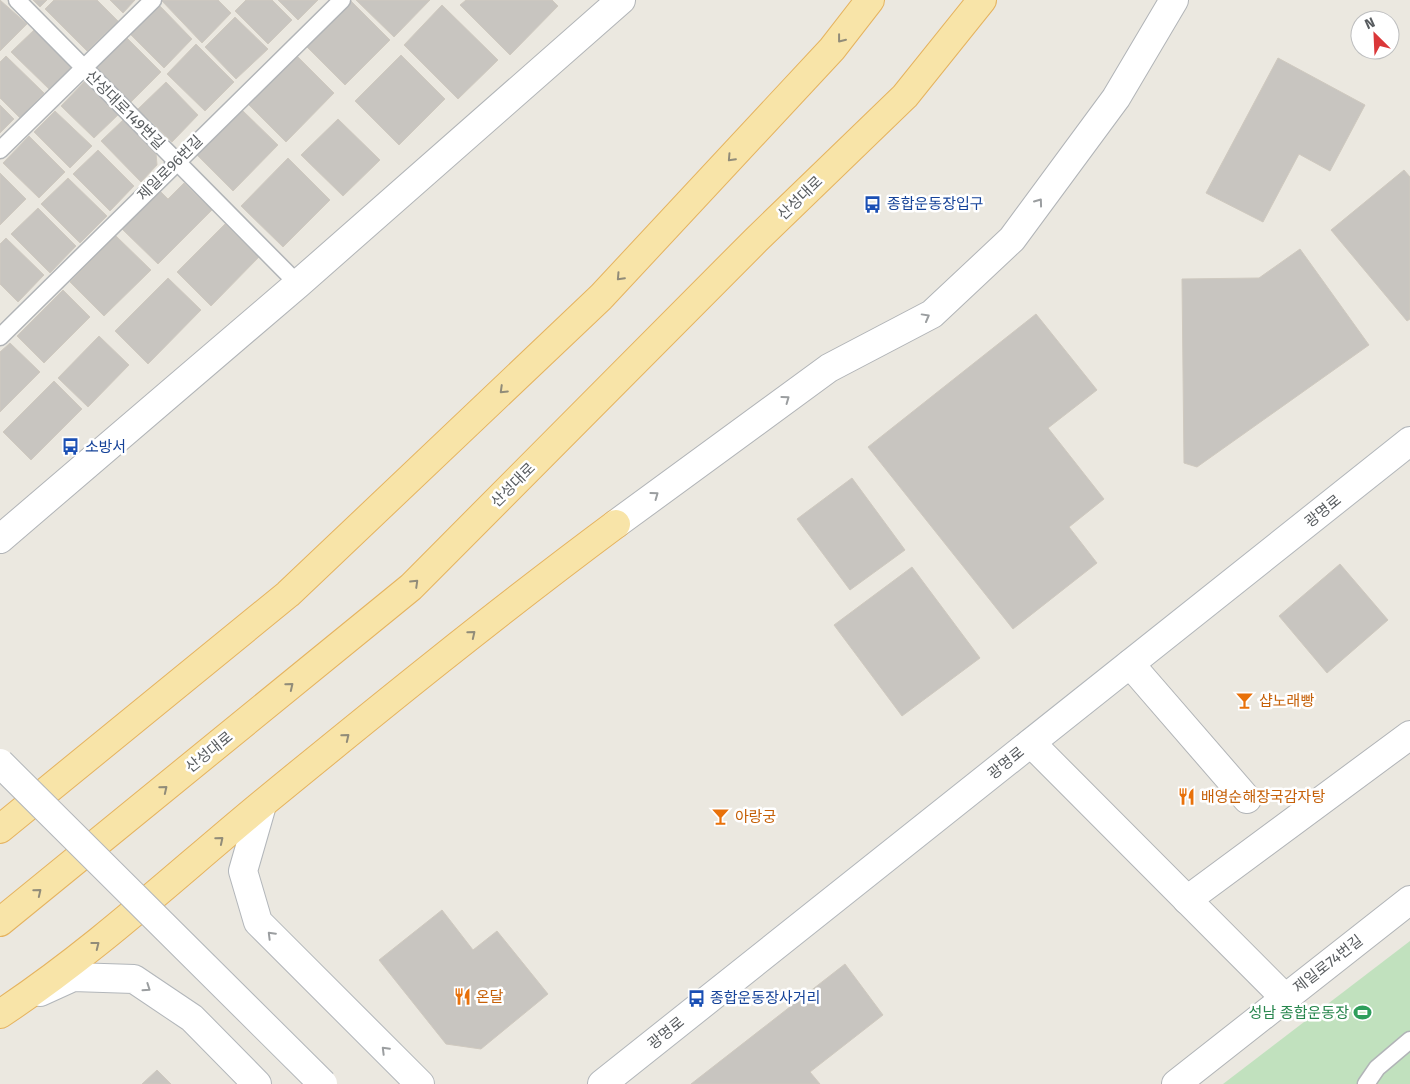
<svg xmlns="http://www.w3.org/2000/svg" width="1410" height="1084" font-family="'Fira Sans','Noto Sans KR',sans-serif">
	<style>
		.green { fill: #c1e1be }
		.building { fill: #c8c5c0; stroke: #cfc9bf }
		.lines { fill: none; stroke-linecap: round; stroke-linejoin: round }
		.service-casing { stroke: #b1b4b7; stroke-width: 19 }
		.minor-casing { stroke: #b1b4b7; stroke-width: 30 }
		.secondary-casing { stroke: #b2b6ba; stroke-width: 30 }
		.primary-casing { stroke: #e5b35f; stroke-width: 30 }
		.service { stroke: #fff; stroke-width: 16 }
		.minor { stroke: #fff; stroke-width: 28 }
		.secondary { stroke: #fff; stroke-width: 28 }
		.primary { stroke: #f8e4a8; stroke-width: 28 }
		.secondary-bridge-casing { stroke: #b2b6ba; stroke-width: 30; stroke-linecap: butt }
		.secondary-bridge { stroke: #fff; stroke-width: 28 }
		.oneway { stroke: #918c79 }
		.oneway2 { stroke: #9b9ea0 }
		.labels { text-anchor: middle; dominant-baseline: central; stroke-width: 5; stroke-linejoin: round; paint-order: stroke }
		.street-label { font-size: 15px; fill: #595d60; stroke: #fff }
		.transit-label { font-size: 15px; fill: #164399; stroke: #fff; text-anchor: start }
		.food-label { font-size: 15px; fill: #c56008; stroke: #fff; text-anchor: start }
		.leisure-label { font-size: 15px; fill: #27864d; stroke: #fff; text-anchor: end }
	</style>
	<rect width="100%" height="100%" fill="#ebe8e0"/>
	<path class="green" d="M1410,941v143h-187z"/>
	<g class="building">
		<path d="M0,0l27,24 -27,27z"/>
		<path d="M33,0h14l-7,7z"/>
		<path d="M54,0h43l21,21 -31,30 -42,-42z"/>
		<path d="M110,0h25l-12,13z"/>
		<path d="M161,0h57l13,13 -29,30z"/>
		<path d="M246,0h26l20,20 -24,24 -33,-33z"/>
		<path d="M278,0h40l-20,20z"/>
		<path d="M356,0h74l-36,37z"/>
		<path d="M466,0h86l6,6 -48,49 -50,-50z"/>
		<path d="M351,1l39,39 -45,45 -39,-39z"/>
		<path d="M158,4l34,35 -28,29 -35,-35z"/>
		<path d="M442,5l56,55 -40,39 -54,-54z"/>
		<path d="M235,17l33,32 -32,30 -31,-32z"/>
		<path d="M34,30l38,37 -23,22 -38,-37z"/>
		<path d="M124,35l37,37 -32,32 -37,-36z"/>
		<path d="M196,44l38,38 -29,29 -38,-37z"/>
		<path d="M401,55l44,44 -46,46 -44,-44z"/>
		<path d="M6,56l38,37 -24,25 -20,-20v-36z"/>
		<path d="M297,56l37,37 -48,49 -38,-38z"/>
		<path d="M1278,58l87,47 -35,66 -31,-17 -36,68 -57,-29z"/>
		<path d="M86,80l33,34 -25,24 -33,-32z"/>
		<path d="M166,82l32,33 -26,27 -34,-33z"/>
		<path d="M0,105l14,14 -14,14z"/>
		<path d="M242,110l36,35 -45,46 -36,-36z"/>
		<path d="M55,111l37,35 -22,22 -36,-36z"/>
		<path d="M338,119l42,41 -37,36 -42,-41z"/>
		<path d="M123,120l33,33 1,12 -16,17 -40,-41z"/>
		<path d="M29,136l36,36 -26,26 -36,-35z"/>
		<path d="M98,150l36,36 -24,25 -37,-37z"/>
		<path d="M288,158l42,42 -47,47 -42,-41z"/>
		<path d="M1404,170l6,7v142l-3,2 -76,-91z"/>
		<path d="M0,173l26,26 -26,26z"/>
		<path d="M68,178l39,38 -27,27 -39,-39z"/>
		<path d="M184,183l28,27 -54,54 -36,-35 38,-38 8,8z"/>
		<path d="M38,208l38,38 -26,27 -39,-39z"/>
		<path d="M225,224l34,33 -48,49 -34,-34z"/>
		<path d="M116,236l35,34 -47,46 -34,-34z"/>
		<path d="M6,238l38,37 -26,27 -18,-18v-40z"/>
		<path d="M1300,249l69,96 -172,122 -13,-4 -2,-184 77,-1z"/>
		<path d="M168,278l33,32 -53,54 -33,-33z"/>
		<path d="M63,290l27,27 -46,46 -27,-27z"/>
		<path d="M1036,314l61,76 -49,38 56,71 -35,28 28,36 -84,66 -145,-182z"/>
		<path d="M99,336l30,29 -41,42 -30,-29z"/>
		<path d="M10,343l30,29 -40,40v-60z"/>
		<path d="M54,381l28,28 -51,51 -28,-28z"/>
		<path d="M852,478l53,72 -55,40 -53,-71z"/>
		<path d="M1340,564l48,56 -61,53 -48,-57z"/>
		<path d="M912,567l68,91 -78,58 -68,-91z"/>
		<path d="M442,910l31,40 24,-19 51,63 -67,55 -35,-5 -67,-84z"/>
		<path d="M845,964l38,51 -73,57 10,12h-129z"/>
		<path d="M157,1070l14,14h-29z"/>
	</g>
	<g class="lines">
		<defs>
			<g id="service">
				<path d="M17,0l281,284"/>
				<path d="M0,150l153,-150"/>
				<path d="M0,337l342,-337"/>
				<path d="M1366,1084l11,-16 33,-28"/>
			</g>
			<g id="minor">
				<path d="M616,524l213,-156 103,-54 80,-75 104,-141 58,-98"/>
				<path d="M0,539l298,-255 323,-284"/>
				<path d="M1130,664l117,135"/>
				<path d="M1031,743l254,255"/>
				<path d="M1187,900l223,-165"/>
				<path d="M1176,1084l234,-184"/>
			</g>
			<g id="secondary">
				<path d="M262,805l-19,66 15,51 162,162"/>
				<path d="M40,992l33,-15 61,2 58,39 65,66"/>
				<path d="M602,1084l808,-643"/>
			</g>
			<g id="primary">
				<path d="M0,829l288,-235 313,-297 231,-248 38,-49"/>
				<path d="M0,922l411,-335 345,-347 149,-144 77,-96"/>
				<path d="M0,1014c94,-62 176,-139 262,-210 116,-95 233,-190 354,-280"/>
			</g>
		</defs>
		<use href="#service" class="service-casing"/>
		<use href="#minor" class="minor-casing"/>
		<use href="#secondary" class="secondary-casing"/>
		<use href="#primary" class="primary-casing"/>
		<use href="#service" class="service"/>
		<use href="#minor" class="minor"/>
		<use href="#secondary" class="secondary"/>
		<use href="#primary" class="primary"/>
		<defs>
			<path id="secondary-bridge" d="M0,763l323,321"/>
		</defs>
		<use href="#secondary-bridge" class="secondary-bridge-casing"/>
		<use href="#secondary-bridge" class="secondary-bridge"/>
	</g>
	<defs><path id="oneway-chevron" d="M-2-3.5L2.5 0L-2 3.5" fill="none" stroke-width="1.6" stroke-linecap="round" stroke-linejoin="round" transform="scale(1.25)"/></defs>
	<g class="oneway">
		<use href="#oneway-chevron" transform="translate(841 39) rotate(128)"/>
		<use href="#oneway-chevron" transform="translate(731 158) rotate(133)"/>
		<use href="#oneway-chevron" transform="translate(620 277) rotate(133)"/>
		<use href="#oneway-chevron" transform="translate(503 390) rotate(136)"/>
		<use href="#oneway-chevron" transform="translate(415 583) rotate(-44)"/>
		<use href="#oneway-chevron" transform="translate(472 634) rotate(-39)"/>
		<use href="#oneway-chevron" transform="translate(290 686) rotate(-39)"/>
		<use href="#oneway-chevron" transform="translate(346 737) rotate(-39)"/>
		<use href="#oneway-chevron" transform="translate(164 789) rotate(-39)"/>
		<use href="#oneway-chevron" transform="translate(220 840) rotate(-40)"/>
		<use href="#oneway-chevron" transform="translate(38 892) rotate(-39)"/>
		<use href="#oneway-chevron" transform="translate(96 945) rotate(-38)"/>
	</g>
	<g class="oneway2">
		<use href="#oneway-chevron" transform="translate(1039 202) rotate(-54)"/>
		<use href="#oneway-chevron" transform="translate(926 317) rotate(-29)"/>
		<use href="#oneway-chevron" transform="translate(786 399) rotate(-36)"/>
		<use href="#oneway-chevron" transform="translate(655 495) rotate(-36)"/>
		<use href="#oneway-chevron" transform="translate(271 935) rotate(-135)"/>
		<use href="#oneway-chevron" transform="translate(147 988) rotate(34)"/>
		<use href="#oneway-chevron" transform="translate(385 1050) rotate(-135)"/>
	</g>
	<defs>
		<symbol id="bus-bare" viewBox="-9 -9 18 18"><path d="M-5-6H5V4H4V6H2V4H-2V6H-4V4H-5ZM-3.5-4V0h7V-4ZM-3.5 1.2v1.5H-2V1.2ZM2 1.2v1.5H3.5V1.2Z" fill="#1a4fb4" stroke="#fff" stroke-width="2.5" paint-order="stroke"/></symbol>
		<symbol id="bar-bare" viewBox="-9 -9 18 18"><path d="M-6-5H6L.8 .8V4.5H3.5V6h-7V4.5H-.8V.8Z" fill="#e8710a" stroke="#fff" stroke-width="2.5" paint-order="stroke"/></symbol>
		<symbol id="restaurant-bare" viewBox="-9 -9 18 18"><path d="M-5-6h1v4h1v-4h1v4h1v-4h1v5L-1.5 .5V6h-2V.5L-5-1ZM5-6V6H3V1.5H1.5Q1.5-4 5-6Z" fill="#e8710a" stroke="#fff" stroke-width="2.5" paint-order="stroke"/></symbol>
		<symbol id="stadium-bare" viewBox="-9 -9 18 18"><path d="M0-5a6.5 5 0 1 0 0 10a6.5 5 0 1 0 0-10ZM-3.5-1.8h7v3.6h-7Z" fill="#2e9e5b" stroke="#fff" stroke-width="2.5" paint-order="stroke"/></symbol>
	</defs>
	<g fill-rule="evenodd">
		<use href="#bus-bare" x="860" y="192" width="25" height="25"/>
		<use href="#bus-bare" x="58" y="434" width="25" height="25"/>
		<use href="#bar-bare" x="1232" y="688" width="25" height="25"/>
		<use href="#restaurant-bare" x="1174" y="784" width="25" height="25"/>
		<use href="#bar-bare" x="708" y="804" width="25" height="25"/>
		<use href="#restaurant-bare" x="450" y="984" width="25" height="25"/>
		<use href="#bus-bare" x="684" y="986" width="25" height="25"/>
		<use href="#stadium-bare" x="1350" y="1000" width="25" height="25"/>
	</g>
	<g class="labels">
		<g class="street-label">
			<text transform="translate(125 110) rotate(45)">산성대로149번길</text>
			<text transform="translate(170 168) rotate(-45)">제일로96번길</text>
			<text transform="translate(800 198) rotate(-44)">산성대로</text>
			<text transform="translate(513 485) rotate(-45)">산성대로</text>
			<text transform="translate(1323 511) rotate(-39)">광명로</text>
			<text transform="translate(209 752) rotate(-39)">산성대로</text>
			<text transform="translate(1006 763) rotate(-39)">광명로</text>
			<text transform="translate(1328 964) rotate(-38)">제일로74번길</text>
			<text transform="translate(666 1033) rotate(-39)">광명로</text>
		</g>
		<g class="transit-label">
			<text x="887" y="204">종합운동장입구</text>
			<text x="85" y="447">소방서</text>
			<text x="710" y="998">종합운동장사거리</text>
		</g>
		<g class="food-label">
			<text x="1259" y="701">샵노래빵</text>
			<text x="1201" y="797">배영순해장국감자탕</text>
			<text x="735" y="817">아랑궁</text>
			<text x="476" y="997">온달</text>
		</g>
		<g class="leisure-label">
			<text x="1349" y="1013">성남 종합운동장</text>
		</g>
	</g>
	<g transform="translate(1375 35) rotate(336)"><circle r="24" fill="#ffffff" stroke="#bdbebf"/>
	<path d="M0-4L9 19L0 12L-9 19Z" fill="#da3739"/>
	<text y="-8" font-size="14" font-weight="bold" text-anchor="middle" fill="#595d60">N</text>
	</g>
</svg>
